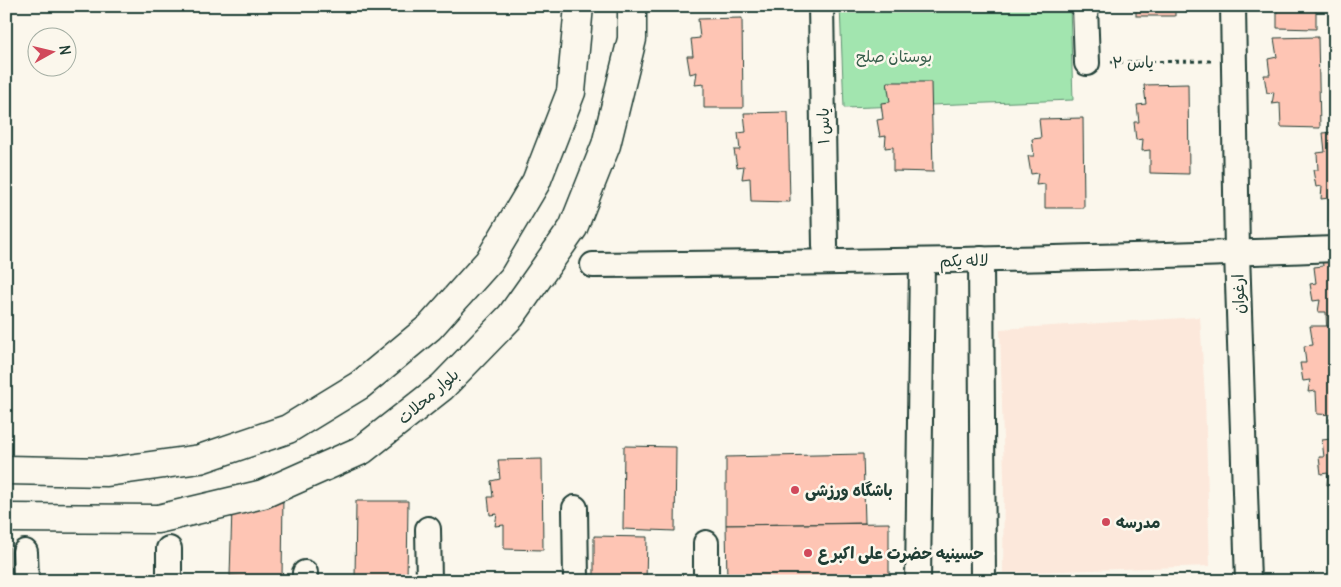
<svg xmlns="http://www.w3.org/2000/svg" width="1341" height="587" font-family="Delius,'Playpen Sans Arabic',sans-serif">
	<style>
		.built { fill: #fce8db }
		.green { fill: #a2e5af; stroke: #609172 }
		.building { fill: #fec5b4; stroke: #1f3d34 }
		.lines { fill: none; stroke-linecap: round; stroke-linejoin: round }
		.street-casing { stroke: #1f3d34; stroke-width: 28 }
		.secondary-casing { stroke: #1f3d34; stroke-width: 31 }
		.path { stroke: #1f3d34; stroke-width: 3; stroke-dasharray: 4 4; stroke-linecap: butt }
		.street { stroke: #fbf7ec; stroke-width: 24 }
		.secondary { stroke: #fbf7ec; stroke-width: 28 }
		.poi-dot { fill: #d1495b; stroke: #fbf7ec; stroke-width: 2 }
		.labels { text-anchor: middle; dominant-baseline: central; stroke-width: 5; stroke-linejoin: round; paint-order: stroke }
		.park-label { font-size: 16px; fill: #395f4d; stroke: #fbf7ec }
		.street-label { font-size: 16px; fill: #1f3d34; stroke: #fbf7ec }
		.poi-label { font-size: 16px; font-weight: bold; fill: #1f3d34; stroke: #fbf7ec; text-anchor: start }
	</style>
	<rect width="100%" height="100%" fill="#fbf7ec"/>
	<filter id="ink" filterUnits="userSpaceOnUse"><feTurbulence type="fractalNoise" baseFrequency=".02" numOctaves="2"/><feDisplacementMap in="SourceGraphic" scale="10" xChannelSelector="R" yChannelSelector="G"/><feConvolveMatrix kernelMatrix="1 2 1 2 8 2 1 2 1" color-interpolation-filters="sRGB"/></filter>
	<g filter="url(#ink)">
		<path class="built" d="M1200,317l5,80 5,169 -207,7 1,-95 -4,-149z"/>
		<path class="green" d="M840,6h230l3,94 -229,8z"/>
		<g class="building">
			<rect x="1136" y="6" width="39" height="10"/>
			<path d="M1277,6h39v23l-39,-1z"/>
			<path d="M742,18l1,90h-39v-24l-9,1 2,-13 -7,2 -3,-18h6l-2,-17 9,-1 -2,-19z"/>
			<path d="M1318,37l2,91 -39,-1 -1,-24 -8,1 2,-12 -7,1 -3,-18h6l-2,-16 9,-2 -3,-19z"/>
			<path d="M887,82h44l2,90 -40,-1v-24l-8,1 1,-12 -6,1 -3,-17 6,-1 -2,-16 9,-1z"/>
			<path d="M1188,84l1,90 -39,-1v-23l-8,1 1,-12 -7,1 -2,-18h5l-2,-17 9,-1 -2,-19z"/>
			<path d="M788,112l2,90 -39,-1 -1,-23 -8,1 2,-13 -7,1 -3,-17h6l-2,-17 8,-1 -2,-19z"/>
			<path d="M1083,118l1,90h-39v-24l-9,1 2,-12 -7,1 -3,-18h6l-2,-17 9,-1 -2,-19z"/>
			<path d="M1335,132v89h-6v-23l-8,1 1,-13 -6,1 -3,-17h5l-1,-17 8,-1 -2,-19z"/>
			<path d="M1320,246h15v89h-8l-1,-23h-8l2,-12 -7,1 -3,-17 6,-1 -2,-16 9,-1z"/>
			<path d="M1310,326h25v89l-18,-1 -1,-23 -8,1 2,-12 -7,1 -3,-18h6l-2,-17 9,-1z"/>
			<path d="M1329,419h6v72v-6h-8l1,-12 -7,1 -2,-17h5l-2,-17 9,-1z"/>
			<path d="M624,446l52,1 -1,84 -52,-2z"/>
			<path d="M863,454l2,69 -139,2v-68z"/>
			<path d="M542,459l1,91 -39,-1v-24l-9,1 2,-12 -7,1 -2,-18h5l-2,-16 9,-2 -2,-19z"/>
			<path d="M283,494l-1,85 -52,-3 2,-69z"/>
			<path d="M356,501h52l-1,80h-52z"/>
			<path d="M889,523v58h-162l-1,-56z"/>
			<path d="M6,526h3l1,55h-4z"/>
			<path d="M594,536l53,1 -1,44h-52z"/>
		</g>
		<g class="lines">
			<defs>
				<g id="street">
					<path d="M821,6l4,240"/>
					<path d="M1085,6l2,57"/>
					<path d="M1233,6l4,247 11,328"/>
					<path d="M981,259l2,322"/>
					<path d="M593,265c247,-2 495,-6 742,-16"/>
					<path d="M575,508l1,73"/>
					<path d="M428,529l1,52"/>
					<path d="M706,543v38"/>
					<path d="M169,549v32"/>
					<path d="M25,552l1,29"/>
					<path d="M305,573v8"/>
					<path d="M918,581l4,-320"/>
				</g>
				<g id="secondary">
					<path d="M6,470l101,2 93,-13 88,-30 72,-44 70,-58 59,-66 47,-79 35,-90 8,-86"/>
					<path d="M6,518l152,1 105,-25 99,-44 80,-63 69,-71 62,-88 33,-83 26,-106v-33"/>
				</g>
			</defs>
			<use href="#street" class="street-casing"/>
			<use href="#secondary" class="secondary-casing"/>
			<path class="path" d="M1111,62l101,-1"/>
			<use href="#street" class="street"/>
			<use href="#secondary" class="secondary"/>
		</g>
	</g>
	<g class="poi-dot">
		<circle cx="795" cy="490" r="5"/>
		<circle cx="1106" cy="522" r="5"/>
		<circle cx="808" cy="553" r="5"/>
	</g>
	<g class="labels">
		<g class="park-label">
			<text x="894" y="56">بوستان صلح</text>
		</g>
		<g class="street-label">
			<text transform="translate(1133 62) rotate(-1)">یاس ۲</text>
			<text transform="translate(823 126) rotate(-91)">یاس ۱</text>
			<text transform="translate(964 260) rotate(-1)">لاله یکم</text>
			<text transform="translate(1238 294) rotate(-92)">ارغوان</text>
			<text transform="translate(428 396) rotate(-41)">بلوار محلات</text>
		</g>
		<g class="poi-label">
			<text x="805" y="490">باشگاه ورزشی</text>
			<text x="1116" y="522">مدرسه</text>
			<text x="818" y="553">حسینیه حضرت علی اکبر ع</text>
		</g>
	</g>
	<rect width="1341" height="587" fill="none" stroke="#fbf7ec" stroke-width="25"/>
	<rect x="12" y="12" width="1316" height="562" fill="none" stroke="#1f3d34" stroke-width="2" filter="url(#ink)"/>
	<g transform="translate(52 52) rotate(82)"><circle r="24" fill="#fbf7ec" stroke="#a3ada2"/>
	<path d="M0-4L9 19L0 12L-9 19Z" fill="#d1495b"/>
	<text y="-8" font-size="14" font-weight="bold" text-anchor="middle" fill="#1f3d34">N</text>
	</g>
</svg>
